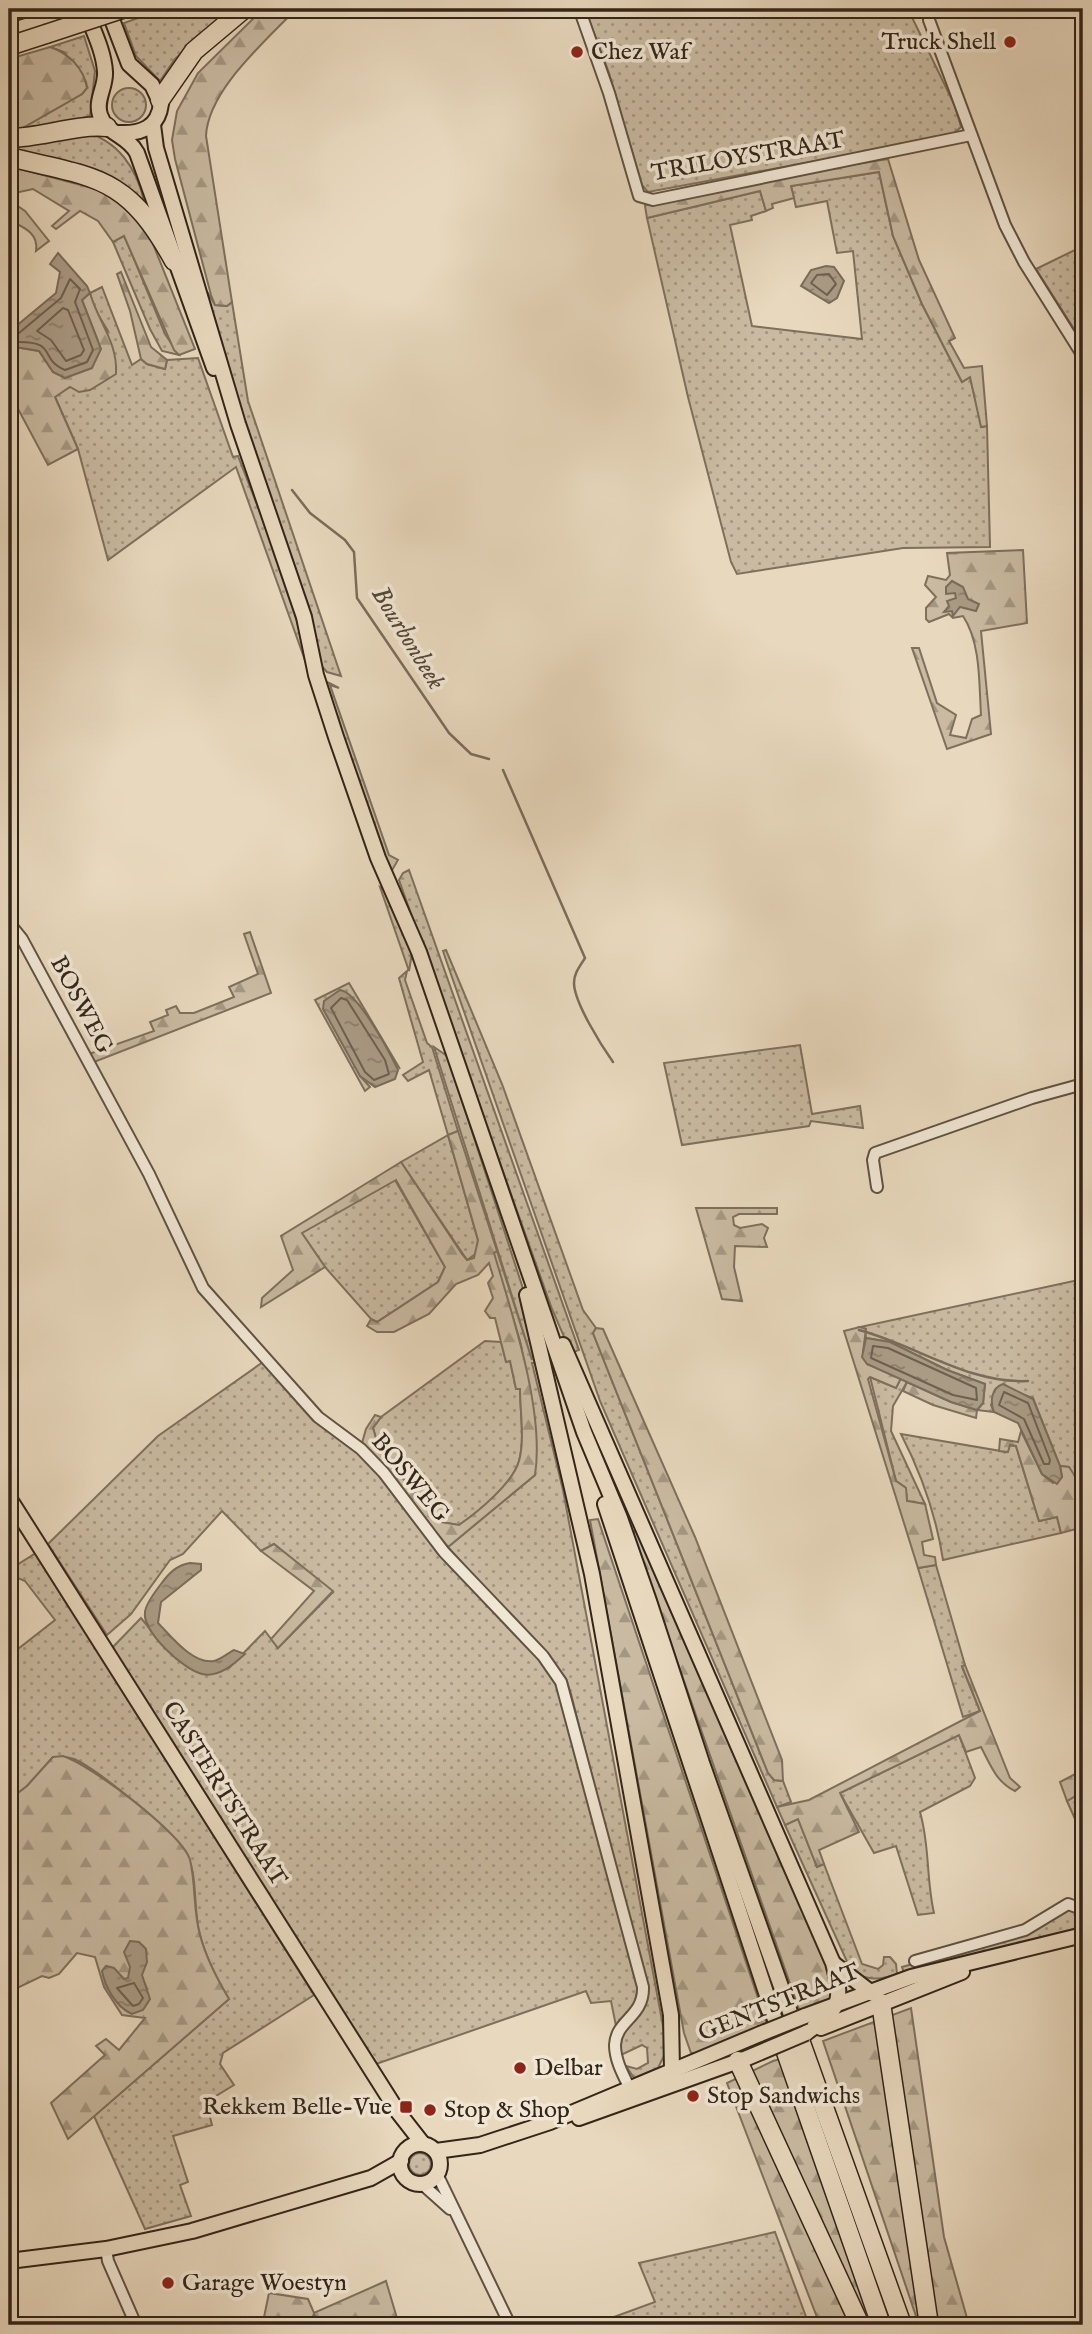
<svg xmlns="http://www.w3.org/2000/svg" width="1092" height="2334" font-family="'IM FELL English',serif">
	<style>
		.green { fill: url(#green-dots); stroke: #7e705d; stroke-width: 2 }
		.forest { fill: url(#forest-firs); stroke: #7e705d; stroke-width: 2 }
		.water { fill: url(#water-ripples); stroke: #7a6c5a; stroke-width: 2 }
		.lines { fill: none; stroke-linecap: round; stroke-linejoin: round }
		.shore { stroke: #6e604f; stroke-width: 2 }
		.stream { stroke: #7a6c5a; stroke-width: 2.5 }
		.minor-casing { stroke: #605242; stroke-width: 14 }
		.major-casing { stroke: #332519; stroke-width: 18 }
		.highway-casing { stroke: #332519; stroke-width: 21 }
		.minor { stroke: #f0e6d4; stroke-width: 10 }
		.major { stroke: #e8d8bd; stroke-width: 14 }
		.highway { stroke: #e8d8bd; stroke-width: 18 }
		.major-bridge-casing { stroke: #332519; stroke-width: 18; stroke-linecap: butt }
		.highway-bridge-casing { stroke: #332519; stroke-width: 21; stroke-linecap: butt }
		.major-bridge { stroke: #e8d8bd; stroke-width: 14 }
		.highway-bridge { stroke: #e8d8bd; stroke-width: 18 }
		.poi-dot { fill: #8f2418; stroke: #f0e6d4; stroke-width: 2.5 }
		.labels { text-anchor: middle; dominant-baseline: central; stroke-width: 7; stroke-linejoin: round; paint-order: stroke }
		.poi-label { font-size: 24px; fill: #332519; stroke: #f0e6d4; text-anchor: start }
		.street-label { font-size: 24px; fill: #332519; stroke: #f0e6d4 }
		.water-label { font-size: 26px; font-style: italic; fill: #574839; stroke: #f0e6d4 }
	</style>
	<defs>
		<pattern id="green-dots" width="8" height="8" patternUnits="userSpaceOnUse" patternTransform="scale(1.75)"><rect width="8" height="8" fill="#c9baa1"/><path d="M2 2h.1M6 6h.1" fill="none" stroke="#a49782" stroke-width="1.8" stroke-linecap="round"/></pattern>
		<pattern id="forest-firs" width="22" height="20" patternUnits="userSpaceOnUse" patternTransform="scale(1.75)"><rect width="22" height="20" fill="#c9baa1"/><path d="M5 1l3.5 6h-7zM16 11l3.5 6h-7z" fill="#a49782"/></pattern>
		<pattern id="water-ripples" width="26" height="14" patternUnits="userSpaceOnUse" patternTransform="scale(1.75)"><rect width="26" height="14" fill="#aa9b85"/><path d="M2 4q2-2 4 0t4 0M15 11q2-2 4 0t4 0" fill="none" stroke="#8b7e6c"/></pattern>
	</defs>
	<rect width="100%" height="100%" fill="#e8d8bd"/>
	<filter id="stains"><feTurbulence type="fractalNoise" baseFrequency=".00286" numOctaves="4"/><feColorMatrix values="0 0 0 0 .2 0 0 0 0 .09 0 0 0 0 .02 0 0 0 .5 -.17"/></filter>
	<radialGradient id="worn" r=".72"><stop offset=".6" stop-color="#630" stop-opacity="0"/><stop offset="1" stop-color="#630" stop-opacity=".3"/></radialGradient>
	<g class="green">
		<path d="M163,9h70l-58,50 -15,22 -24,-25 -12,-33z"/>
		<path d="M585,9h323l47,97 6,21 -10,9 -303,56 -6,-7 -33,-112z"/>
		<path d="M84,36l11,35 -5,45 -48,12 -23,2 63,-36 5,-6 -1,-6 -22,-30 -14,-5z"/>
		<circle cx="129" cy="105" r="17"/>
		<path d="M84,132c34,8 53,37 60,69l-19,-15 -116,-34v-9z"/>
		<path d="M879,172l14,64 29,68 40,78 8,-5 12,50 5,-1 3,121 -87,1 -166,26 -6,-12 -43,-165 -41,-179 113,-27 6,20 -15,5 1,4 -22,5 22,101 110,13 -9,-88 -16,2 -10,-52 -31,6 -5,-21z"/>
		<path d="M124,235l41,99 14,21 -17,-4 -12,-22 -37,-87z"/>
		<path d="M1083,246v97l-47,-74z"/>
		<path d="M102,287l30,78 9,-6 6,5 18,5 2,-9 31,-2 35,99 5,-1c27,70 56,137 69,210l-71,-199 -128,93 -30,-111 -23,-52 5,-6 10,-4 38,-56 -14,-23 -4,-15z"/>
		<path d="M208,293l7,12 12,1 5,-4 16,99 93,275 -14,-4 -8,-9 -114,-369z"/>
		<path d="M323,680l16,8 -9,-3 59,170 9,5 -7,12z"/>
		<path d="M409,870l170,480 -8,3 -19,-44 -153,-429 4,-7z"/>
		<path d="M380,887l5,3 27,63 -3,18z"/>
		<path d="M446,950l56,134 81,226 13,18 -3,5 175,440 6,7 9,1 8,21 -14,5 -177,-406 -154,-441 -3,-9z"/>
		<path d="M407,971l-2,9 22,63 5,4 26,84 -10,4 30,105 -1,13 -10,7 -66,-98 47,-27 -19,-65 -21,11 -5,-6 20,-13 -24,-84z"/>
		<path d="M349,983l51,86 -9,-12 -31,19 10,11 -5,4 -50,-91z"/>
		<path d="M800,1045l12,69 48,-8 3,22 -52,-7 -2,5 -127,19 -18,-82z"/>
		<path d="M434,1047l13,9 6,17 74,228 14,62h-9l31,127 103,552 -1,12 -7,14 -24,10 -8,-12 11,3 11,-6 -1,-15 -5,-3 -21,10 -1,-18 20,-22 7,-20 -76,-301 -5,-15 -118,-132 87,-72 -4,-78 -11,-56 -27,-88 4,-2 35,109z"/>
		<path d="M395,1180l50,87 -7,15 -61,40 -6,-3 -46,-52 -24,-34z"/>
		<path d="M1083,1279v248l-3,1 3,-27 -14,-34 -9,-1 -27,-68 -34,-12 -8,19 3,7 -17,-2 6,-7 2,-19 -38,-14 -57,-28 -24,-4 -1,-9 -5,-2z"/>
		<path d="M485,1341l16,1 5,19 4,-1 6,28 4,1c0,22 5,51 -1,72 -6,22 -41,51 -60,64l-18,-3 -61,-70 -7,-24 8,-11z"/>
		<path d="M263,1362l102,96 67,86 98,104 26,34 82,308 -5,18 -17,18 -5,-25 -20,2 -5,-12 -210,73 -264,-416 29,-30 27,33 22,16 39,1 36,-37 13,17 55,-56 -59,-48 -13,7 -39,-40 -39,43 -13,6 -39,54 -24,21 -59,-91 110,-108z"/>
		<path d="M870,1377l26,11 5,-10 6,4 -14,24 -2,25 34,73 -18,-3 -2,-14 -9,-6z"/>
		<path d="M901,1434l106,18 2,-7 7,1 23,75 18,-4 4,16 -118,27c-7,-46 -21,-85 -42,-126z"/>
		<path d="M36,1553l278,442 -91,58 -3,11 14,21 -18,11 -8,13 4,16 -39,11 15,46 -8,3 11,31 -46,13 -51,-113 135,-117c-12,-20 -23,-41 -29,-64 -7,-25 -2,-55 -12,-79 -9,-21 -91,-87 -114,-97 -8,-3 -14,-2 -21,-2l-26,29 -18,14v-144l46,-36 -30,-39 -12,-5 -4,-6z"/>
		<path d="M936,1565l29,100 -3,2 18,44 -17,6 -45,-149z"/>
		<path d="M959,1735l16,43 -5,8 -50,26c10,34 6,67 14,101l-16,2 -22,-69 -22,7 -34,-60z"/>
		<path d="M1083,1786v51l-16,-36 9,-6 -2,-7z"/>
		<path d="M798,1819l19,48 7,-3 38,100 16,5 5,-4 1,-8h6l6,7 1,10c-17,7 -37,7 -48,-8l-64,-141z"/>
		<path d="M1075,1908l8,9 -1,10 -178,46 -2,-6 106,-29 54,-28z"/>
		<circle cx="420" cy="2164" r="11"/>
		<path d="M775,2232l34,93h-217l63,-23 -16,-39z"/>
	</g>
	<g class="forest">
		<path d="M263,9h33c-31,33 -88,81 -90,127l26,166 -5,4 -12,-1 -4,-10 -36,-136 -3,-19 5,-29 21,-38z"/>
		<path d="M50,47c18,6 34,21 37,41l-5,6 -63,36h-10v-71z"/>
		<path d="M888,159l31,101 36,78 -6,3 15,27 18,-2 5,60 -6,1 -11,-50 -8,5 -40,-78 -29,-68 -14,-64 -88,14 3,12 -22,6 1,4 -7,3 -6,-20 -113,27 -2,-12 4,-3 131,-27z"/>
		<path d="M9,166l106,28 30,30 50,125 -16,6 -5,-5 -50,-114 -11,6 -15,-21 -18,-10 -24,18 -4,-3 17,-15 -36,-22 -18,4 -6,-7z"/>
		<path d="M9,200l16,11 24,30 -13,10c3,-18 -13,-24 -27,-31z"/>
		<path d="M121,272l30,75 16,13 -2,9 -18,-5 -6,-5 -11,-48 -13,-37z"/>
		<path d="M90,293c8,29 28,49 26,81l-26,16 -11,2 -9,-5 -15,10 23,52 -30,16 -39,-73v-46l30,5 14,21 12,6 27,-10 6,-27 -16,-41z"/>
		<path d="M1023,550l4,73 -46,8 10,103 -44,15 -35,-101h7l18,55 19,12 -6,20 16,3 6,-19 9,-4c-2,-31 0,-72 -18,-99l-10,2 -4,-4 -20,8 -3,-3v-11l10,-11 -11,-12 3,-9 18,4 4,-5 -3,-22z"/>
		<path d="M250,932l21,61 -177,69 -5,-8 65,-23 -4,-9 18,-7 -2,-5 10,-4 4,7h14l40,-16 -5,-10 29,-13 -14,-40z"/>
		<path d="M458,1131l39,120 -3,2c18,61 51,158 41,222l-87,72 -86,-104 4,-14 9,-14 6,2 -8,11 7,24 61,70 18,3c19,-13 54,-42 60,-64 6,-21 1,-50 1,-72h-4l-6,-28 -4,1 -11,-44h-5l-5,-7 8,-13 -5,-15 5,-7 -4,-13 -11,12 -22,9 -27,30 -35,18h-17l-10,-6 4,-7 6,3 61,-40 7,-15 -49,-87 -94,53 23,34 -64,40 1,-9 31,-28 -12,-34 120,-74 61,92 5,6 7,-2 4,-18 -30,-105z"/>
		<path d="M696,1208h81v6h-38l-6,3 1,8 6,3 22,-4 6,4 -4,10 3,9 -32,-1 -1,21 8,34 -20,-2z"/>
		<path d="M860,1327l6,2 -3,23 4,12 34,14 -5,10 -26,-11 -2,2 28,102 10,7 1,13 18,3 8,35 -11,3 2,13 11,2 1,8 -18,3 -74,-237z"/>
		<path d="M596,1328l7,1 92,208 87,223 1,21 -9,-1 -6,-7 -175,-440z"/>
		<path d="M907,1382l44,20 26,8 -1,8 -43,-13 -30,-14z"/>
		<path d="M1021,1431l21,43 11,9 9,-6 -2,-11 9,1c15,20 13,37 11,61l-19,5 -4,-16 -18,4 -23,-75 -6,-1 -2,7 -9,-1 1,-12 18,3z"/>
		<path d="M598,1519l169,506 -68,28h-8l-7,-20 -94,-513z"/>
		<path d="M636,1530l193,438 6,24 -5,8 -30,12 -156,-445 -11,-34z"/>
		<path d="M274,1544l59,47 -55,57 -7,-9 43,-48 -53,-40z"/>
		<path d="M965,1665l45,113 10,9 -5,4c-19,-9 -25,-27 -34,-44l-15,5 -7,-17 -119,58 19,39 -40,18 5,14 -7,3 -19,-48 -13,6 -8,-18 32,-7 171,-89 -18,-45z"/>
		<path d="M63,1756c28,9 120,78 127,104 6,25 3,51 10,75 6,23 17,44 29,64l-161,140 -17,-36 54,-48 -9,-9 10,-7 13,11 26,-32 -23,-3 -18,-28 -9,-30 -18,-4 -18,21 -10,4 -7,-2 -33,16v-192l18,-14 26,-29z"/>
		<path d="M1083,1770v16l-8,2 2,7 -10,6 -7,-19z"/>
		<path d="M911,2008l33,229 25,88h-50l-96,-284z"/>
		<path d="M787,2057l91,268h-58l-93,-242 46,-22z"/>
		<path d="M386,2281l13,44h-80l-5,-11 -5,11h-42l-4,-3 6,-29 39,6 6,14z"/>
	</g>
	<g class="water">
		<path d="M58,253l29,33 3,7 -8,7 19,49 -9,19 -27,10 -12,-6 -14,-21 -30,-5v-14l47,-39 4,-21 -10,-8z"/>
		<path d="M826,266l8,1 10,14 -7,17 -8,5 -28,-17 10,-16z"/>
		<path d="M952,581l11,6 5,12 11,5 -3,7 -16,-4 -7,9 -1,-5 -8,1 5,-6 -2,-5 9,-3 -1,-5 -9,1v-7z"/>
		<path d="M340,990c18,2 50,63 58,80l-3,9 -20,8 -15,-11 -37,-67 1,-8z"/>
		<path d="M866,1338l24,4 57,28 38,14 -2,19 -6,7 -26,-8 -84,-38 -5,-7z"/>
		<path d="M1003,1384l30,15 27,67 2,11 -5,7 -15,-10 -24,-51 -24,-11c-4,-10 -3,-24 9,-28z"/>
		<path d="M190,1563l11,1v6l-40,32 -3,21c13,13 35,42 56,38 6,-1 14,-8 20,-11l11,4c-11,10 -26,24 -43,20 -18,-4 -60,-42 -57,-62 1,-9 10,-20 16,-28 8,-11 16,-19 29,-21z"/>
		<path d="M130,1941l9,1 7,7 1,13 -5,13 8,24 -7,11 -11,4c-16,-7 -27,-27 -30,-43l4,-5 8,2 10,11 4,-1 2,-11 -6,-15z"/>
	</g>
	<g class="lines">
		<g class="shore">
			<path d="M829,274l7,10 -9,11 -16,-12 6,-8z"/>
			<path d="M70,279l10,10 -5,13 18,48 -6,12 -22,8c-27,-11 -6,-29 -49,-28l-3,-4 48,-40z"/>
			<path d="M63,308l5,2 16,40 -3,5 -15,6 -15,-21 -14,-9z"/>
			<path d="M341,998l6,2 38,60 4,14 -15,6 -9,-8 -34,-64z"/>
			<path d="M873,1346l15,2 88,40 1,12 -24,-5 -82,-37z"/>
			<path d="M1004,1392l24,11 22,57 -1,4h-5l-20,-45 -25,-14z"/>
			<path d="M134,1983l9,15 -4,6 -6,2 -16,-18z"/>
		</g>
		<g class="stream">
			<path d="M292,490l18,23 35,27 9,12 3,46 92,135 22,21 18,5"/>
			<path d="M503,770l82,188c-5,8 -11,15 -11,25 0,19 27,62 39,79"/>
			<path d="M859,1330c57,15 109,54 169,51"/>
		</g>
		<defs>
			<g id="minor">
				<path d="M929,9v11l76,205 19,37 59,94"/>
				<path d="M580,11l29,82 30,103 14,4 318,-65"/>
				<path d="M9,923l13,16 127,235 54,114 115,129 43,32 23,24 60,79 99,104 18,26 82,305c1,30 -27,33 -28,58 0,17 10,33 17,48"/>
				<path d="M877,1187l-4,-27 2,-7 157,-55 51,-14"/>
				<path d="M915,1961l110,-31 43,-26 11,4 4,6"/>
				<path d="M437,2174l73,151"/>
				<path d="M422,2184l28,25"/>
				<path d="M106,2249l2,12 28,64"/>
			</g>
			<g id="major">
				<path d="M85,9c7,19 19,42 20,63 1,15 -10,28 -5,43 6,19 28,20 37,38l77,215"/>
				<path d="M108,9l21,55 23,21 9,19c-3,24 -20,30 -42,29"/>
				<path d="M153,125l3,23 82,276 66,193 12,58 20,62 42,121 41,94 165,480 36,86 29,83 53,162 94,266"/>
				<path d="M527,1295l65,279 79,441 1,55"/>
				<path d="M563,1345l270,618c11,41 6,46 -27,70"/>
				<path d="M9,1498l389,614 25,32"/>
				<path d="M605,1504l175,531"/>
				<path d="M834,1964l39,30"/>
				<path d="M805,2016l106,-39 172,-42"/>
				<path d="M821,2028l141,-56"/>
				<path d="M579,2118l168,-60"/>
				<circle cx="420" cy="2164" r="20"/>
				<path d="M436,2151l44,-6 70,-23 210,-88"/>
				<path d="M9,2261l97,-12 86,-18 179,-53 30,-17"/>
			</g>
			<g id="highway">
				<path d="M9,13l13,-4"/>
				<path d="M9,46l37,-12"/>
				<path d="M160,100l34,-49 50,-42"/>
				<path d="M9,138c33,0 65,-14 98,-11"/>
				<path d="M9,157c88,21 118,18 165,104"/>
				<path d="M881,2003l48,322"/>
				<path d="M796,2029l106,296"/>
				<path d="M780,2035l101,290"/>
				<path d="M738,2061l122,264"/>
			</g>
		</defs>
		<use href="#minor" class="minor-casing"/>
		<use href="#major" class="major-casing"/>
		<use href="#highway" class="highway-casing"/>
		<use href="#minor" class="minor"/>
		<use href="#major" class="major"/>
		<use href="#highway" class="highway"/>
		<defs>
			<g id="major-bridge">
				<path d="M760,2034l45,-18"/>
				<path d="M747,2058l59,-25"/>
			</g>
			<path id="highway-bridge" d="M46,34l76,-25"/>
		</defs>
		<use href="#major-bridge" class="major-bridge-casing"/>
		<use href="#highway-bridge" class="highway-bridge-casing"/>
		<use href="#major-bridge" class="major-bridge"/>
		<use href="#highway-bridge" class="highway-bridge"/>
	</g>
	<g class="poi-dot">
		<circle cx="1010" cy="42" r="7"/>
		<circle cx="577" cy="52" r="7"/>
		<circle cx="520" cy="2068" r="7"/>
		<circle cx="693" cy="2096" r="7"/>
		<rect x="399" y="2100" width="14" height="14" rx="3.5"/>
		<circle cx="430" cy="2110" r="7"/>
		<circle cx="168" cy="2283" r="7"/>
	</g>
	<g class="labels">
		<g class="poi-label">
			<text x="996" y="42" text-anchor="end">Truck Shell</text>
			<text x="591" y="52">Chez Waf</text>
			<text x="534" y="2068">Delbar</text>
			<text x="707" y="2096">Stop Sandwichs</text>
			<text x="392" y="2107" text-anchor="end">Rekkem Belle-Vue</text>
			<text x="444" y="2110">Stop &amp; Shop</text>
			<text x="182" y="2283">Garage Woestyn</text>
		</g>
		<g class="street-label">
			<text transform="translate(748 157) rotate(-10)">TRILOYSTRAAT</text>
			<text transform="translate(81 1005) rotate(62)">BOSWEG</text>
			<text transform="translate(410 1478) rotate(50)">BOSWEG</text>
			<text transform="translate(224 1794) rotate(58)">CASTERTSTRAAT</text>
			<text transform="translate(779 2003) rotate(-22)">GENTSTRAAT</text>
		</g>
		<g class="water-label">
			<text transform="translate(408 638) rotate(58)">Bourbonbeek</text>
		</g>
	</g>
	<rect width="1092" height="2334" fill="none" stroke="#e8d8bd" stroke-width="35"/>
	<rect x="10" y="10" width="1071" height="2313" fill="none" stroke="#332519" stroke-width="3.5"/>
	<rect x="18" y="18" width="1057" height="2299" fill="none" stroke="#332519" stroke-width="2"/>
	<rect width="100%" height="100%" filter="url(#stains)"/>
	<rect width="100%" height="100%" fill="url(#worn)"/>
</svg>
